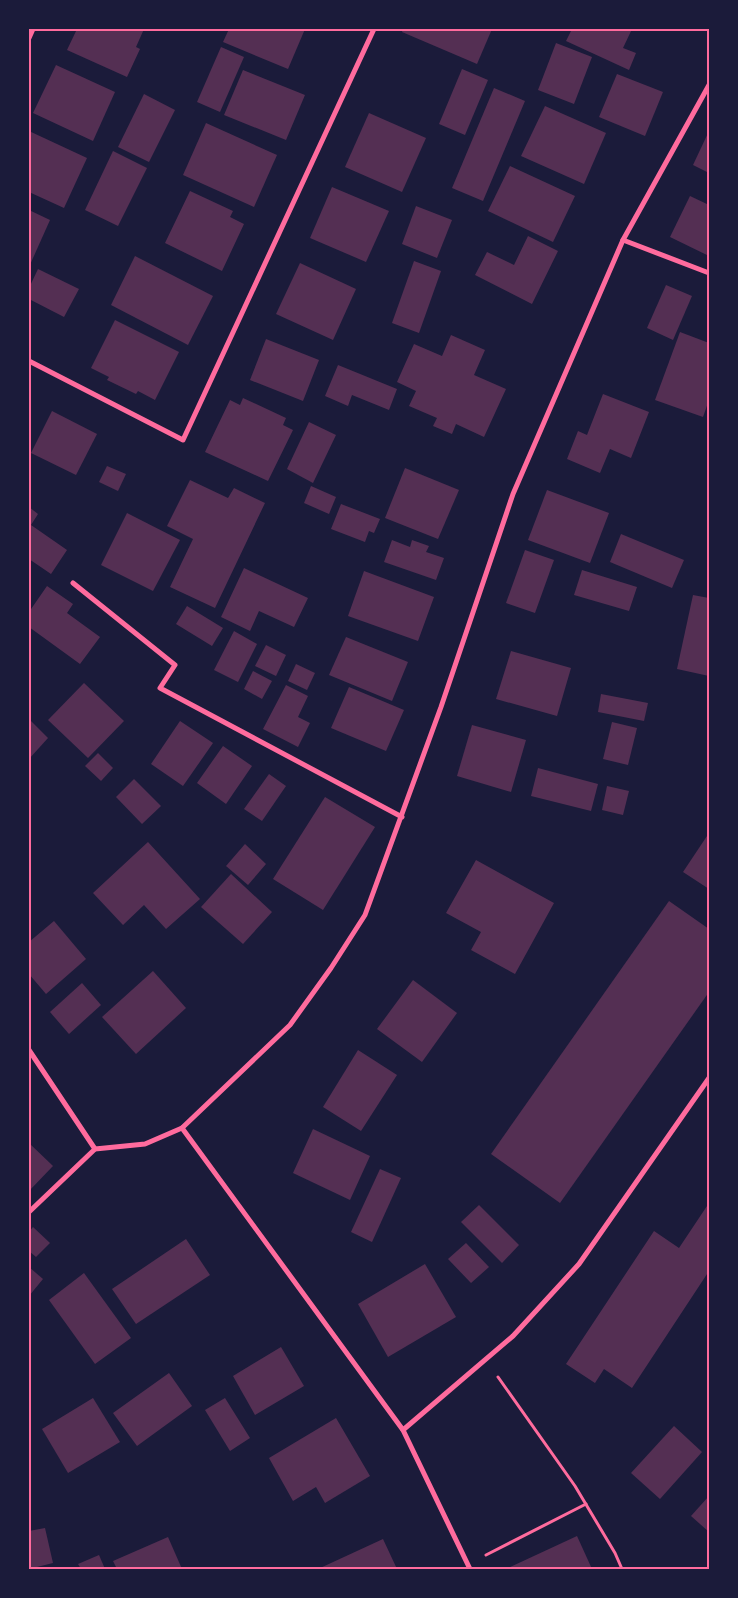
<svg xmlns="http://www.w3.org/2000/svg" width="738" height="1598" font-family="Karla,sans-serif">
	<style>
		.building { fill: #542f53 }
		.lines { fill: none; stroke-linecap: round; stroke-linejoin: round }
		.path { stroke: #ff6b9d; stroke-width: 3 }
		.minor { stroke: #ff6b9d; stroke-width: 5 }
		.neatline { fill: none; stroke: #ff6b9d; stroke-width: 2 }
	</style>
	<rect width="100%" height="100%" fill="#1b1b3a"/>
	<g class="building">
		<path d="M77,29h67l-8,18 4,2 -13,28 -60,-27z"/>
		<path d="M229,29h76l-17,40 -65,-27z"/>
		<path d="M403,29h89l-15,35 -75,-32z"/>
		<path d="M572,29h16l5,2 1,-2h38l-9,19 13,5 -7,17 -63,-29z"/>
		<path d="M556,43l36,14 -18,47 -36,-14z"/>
		<path d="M221,47l23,10 -24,55 -23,-10z"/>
		<path d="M56,65l59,27 -22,49 -60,-28z"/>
		<path d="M462,69l26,11 -23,55 -26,-11z"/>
		<path d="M243,70l62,25 -19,45 -62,-25z"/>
		<path d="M617,74l46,18 -18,44 -46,-19z"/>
		<path d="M494,88l31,13 -42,100 -31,-13z"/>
		<path d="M144,94l31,16 -26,52 -31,-15z"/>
		<path d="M545,106l61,27 -22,51 -63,-28z"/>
		<path d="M369,113l57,25 -24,54 -57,-25z"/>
		<path d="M206,123l71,32 -23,52 -71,-32z"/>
		<path d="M29,131l58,27 -23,50 -35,-16z"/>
		<path d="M709,131v42l-16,-8z"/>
		<path d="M113,151l34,17 -29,58 -33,-16z"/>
		<path d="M510,166l65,30 -22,46 -65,-31z"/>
		<path d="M332,187l57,24 -23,51 -56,-24z"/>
		<path d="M190,191l43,20 -3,6 14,7 -22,47 -57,-28z"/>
		<path d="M690,196l19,9v51l-39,-19z"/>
		<path d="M416,206l36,14 -15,38 -35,-14z"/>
		<path d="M29,210l21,10 -21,47z"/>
		<path d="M528,236l30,15 -26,53 -57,-29 12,-23 27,13z"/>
		<path d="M135,256l78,40 -25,49 -77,-40z"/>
		<path d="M414,261l27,10 -22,62 -27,-10z"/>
		<path d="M300,263l56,26 -23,51 -57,-26z"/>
		<path d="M38,269l41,20 -15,28 -35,-18v-11z"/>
		<path d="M666,285l26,11 -19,44 -26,-12z"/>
		<path d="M115,320l64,32 -24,48 -17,-9 -2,3 -29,-14 2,-3 -18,-9z"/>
		<path d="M680,332l29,11v57l-6,17 -48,-17z"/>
		<path d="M451,335l34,15 -11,25 32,14 -22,48 -28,-13 -4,10 -19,-8 4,-8 -28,-12 7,-15 -19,-9 17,-38 28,12z"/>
		<path d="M266,339l53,21 -16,41 -53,-21z"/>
		<path d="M338,365l59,24 -8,21 -37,-15 -4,11 -23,-10z"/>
		<path d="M603,394l46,18 -18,46 -21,-9 -10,24 -33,-14 11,-28 9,4z"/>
		<path d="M243,398l43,20 -3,7 10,5 -25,51 -63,-29 25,-52 10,5z"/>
		<path d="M52,411l45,23 -21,41 -45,-22z"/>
		<path d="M309,422l27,13 -23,48 -26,-14z"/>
		<path d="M107,466l19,8 -8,17 -19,-9z"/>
		<path d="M405,468l54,22 -21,49 -53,-21z"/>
		<path d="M190,480l38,18 6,-10 31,15 -50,105 -45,-21 23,-48 -26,-13z"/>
		<path d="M311,486l25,11 -7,17 -25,-11z"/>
		<path d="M547,490l62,23 -19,50 -62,-23z"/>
		<path d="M341,504l39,15 -6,14 -5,-2 -4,11 -34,-13z"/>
		<path d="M29,507l9,7 -7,11 36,25 -16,24 -22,-15z"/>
		<path d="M127,513l53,27 -27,51 -52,-26z"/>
		<path d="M621,534l63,26 -12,28 -62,-26z"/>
		<path d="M392,540l18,7 2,-7 17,6 -3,6 18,6 -8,22 -52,-18z"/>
		<path d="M525,550l29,10 -19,53 -29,-10z"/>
		<path d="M244,568l64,30 -14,29 -35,-16 -9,20 -29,-14z"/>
		<path d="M582,570l55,17 -8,24 -55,-16z"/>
		<path d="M364,571l70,26 -16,44 -70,-25z"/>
		<path d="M47,586l26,18 -6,9 33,24 -20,27 -51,-37v-15z"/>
		<path d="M693,595l16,3v78l-32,-7z"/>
		<path d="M187,606l36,22 -11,18 -36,-22z"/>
		<path d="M234,631l23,13 -19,38 -24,-12z"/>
		<path d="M346,637l62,25 -16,39 -63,-26z"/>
		<path d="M266,645l20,10 -10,21 -21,-10z"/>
		<path d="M511,651l60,17 -14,48 -61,-17z"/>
		<path d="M296,664l19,9 -8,17 -19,-9z"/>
		<path d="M253,671l19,10 -10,18 -18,-10z"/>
		<path d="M84,683l40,38 -36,37 -40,-38z"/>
		<path d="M286,685l22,11 -10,21 12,6 -12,24 -35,-18z"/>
		<path d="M349,687l55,23 -18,41 -55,-23z"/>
		<path d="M601,694l47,9 -4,18 -46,-9z"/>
		<path d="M29,719l19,19 -19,21z"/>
		<path d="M180,721l33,22 -30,43 -32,-22z"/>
		<path d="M612,722l25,6 -9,37 -25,-6z"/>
		<path d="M472,725l54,15 -15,52 -54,-16z"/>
		<path d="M223,746l29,20 -26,38 -29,-21z"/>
		<path d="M98,753l15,15 -12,13 -16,-15z"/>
		<path d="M538,768l60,16 -7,27 -60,-15z"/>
		<path d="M269,774l17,12 -24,35 -18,-12z"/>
		<path d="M134,779l27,27 -19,18 -26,-27z"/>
		<path d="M607,786l22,5 -6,24 -21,-5z"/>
		<path d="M325,797l50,30 -52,83 -50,-31z"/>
		<path d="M709,833v56l-26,-17z"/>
		<path d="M148,842l52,57 -34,30 -22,-24 -21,20 -30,-32z"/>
		<path d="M245,844l21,20 -18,21 -22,-19z"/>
		<path d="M476,860l78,43 -39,71 -44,-24 10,-18 -35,-19z"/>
		<path d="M231,874l41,38 -29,32 -42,-37z"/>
		<path d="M669,901l40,28v63l-149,211 -69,-49z"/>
		<path d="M54,921l32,38 -40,35 -17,-20v-32z"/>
		<path d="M153,971l33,37 -50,46 -34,-37z"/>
		<path d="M413,980l44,33 -35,49 -45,-33z"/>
		<path d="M82,983l19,22 -32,29 -19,-22z"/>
		<path d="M358,1050l39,25 -36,56 -38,-24z"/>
		<path d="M313,1129l57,27 -20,44 -57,-27z"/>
		<path d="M29,1143l24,23 -24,25z"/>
		<path d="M380,1169l21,9 -29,64 -21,-10z"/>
		<path d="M709,1203v68l-77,117 -28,-19 -9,14 -29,-19 88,-133 25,17z"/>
		<path d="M479,1205l40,40 -17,18 -41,-41z"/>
		<path d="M33,1227l17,16 -14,14 -7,-6v-19z"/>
		<path d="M186,1239l24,36 -74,49 -24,-35z"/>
		<path d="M466,1243l23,24 -18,16 -23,-24z"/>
		<path d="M425,1264l31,53 -68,40 -30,-53z"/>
		<path d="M29,1267l14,12 -14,17z"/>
		<path d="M84,1273l47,65 -36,26 -46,-64z"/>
		<path d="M281,1347l23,39 -49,29 -22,-39z"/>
		<path d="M169,1373l23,33 -55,40 -24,-33z"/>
		<path d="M93,1398l27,44 -52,31 -26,-44z"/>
		<path d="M225,1398l25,40 -20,13 -25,-41z"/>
		<path d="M336,1418l34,58 -45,27 -9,-16 -23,14 -24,-43z"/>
		<path d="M674,1426l28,26 -42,47 -29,-26z"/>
		<path d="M709,1496v36l-18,-16z"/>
		<path d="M45,1528l8,35 -24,6v-38z"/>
		<path d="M577,1536l15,33h-86z"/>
		<path d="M168,1537l14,32h-65l-4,-8z"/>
		<path d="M383,1539l14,30h-79z"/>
		<path d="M99,1555l6,14h-24l-3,-5z"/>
	</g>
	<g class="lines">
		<g class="path">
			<path d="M498,1377l77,109 40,67 7,16"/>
			<path d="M486,1555l100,-51"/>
		</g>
		<g class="minor">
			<path d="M29,38l4,-9"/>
			<path d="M623,240l86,33"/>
			<path d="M29,361l154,79 191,-411"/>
			<path d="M73,583l102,82 -15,23 242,129"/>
			<path d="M29,1050l66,99"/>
			<path d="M182,1128l221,302 67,139"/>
			<path d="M29,1212l66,-63 50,-5 37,-16 108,-103 41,-57 34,-53 76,-208 72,-213 110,-254 86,-155"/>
			<path d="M403,1430l110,-94 66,-72 130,-186"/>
		</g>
	</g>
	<rect width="738" height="1598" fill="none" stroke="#1b1b3a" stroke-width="60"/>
	<rect x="30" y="30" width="678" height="1538" class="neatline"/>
</svg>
